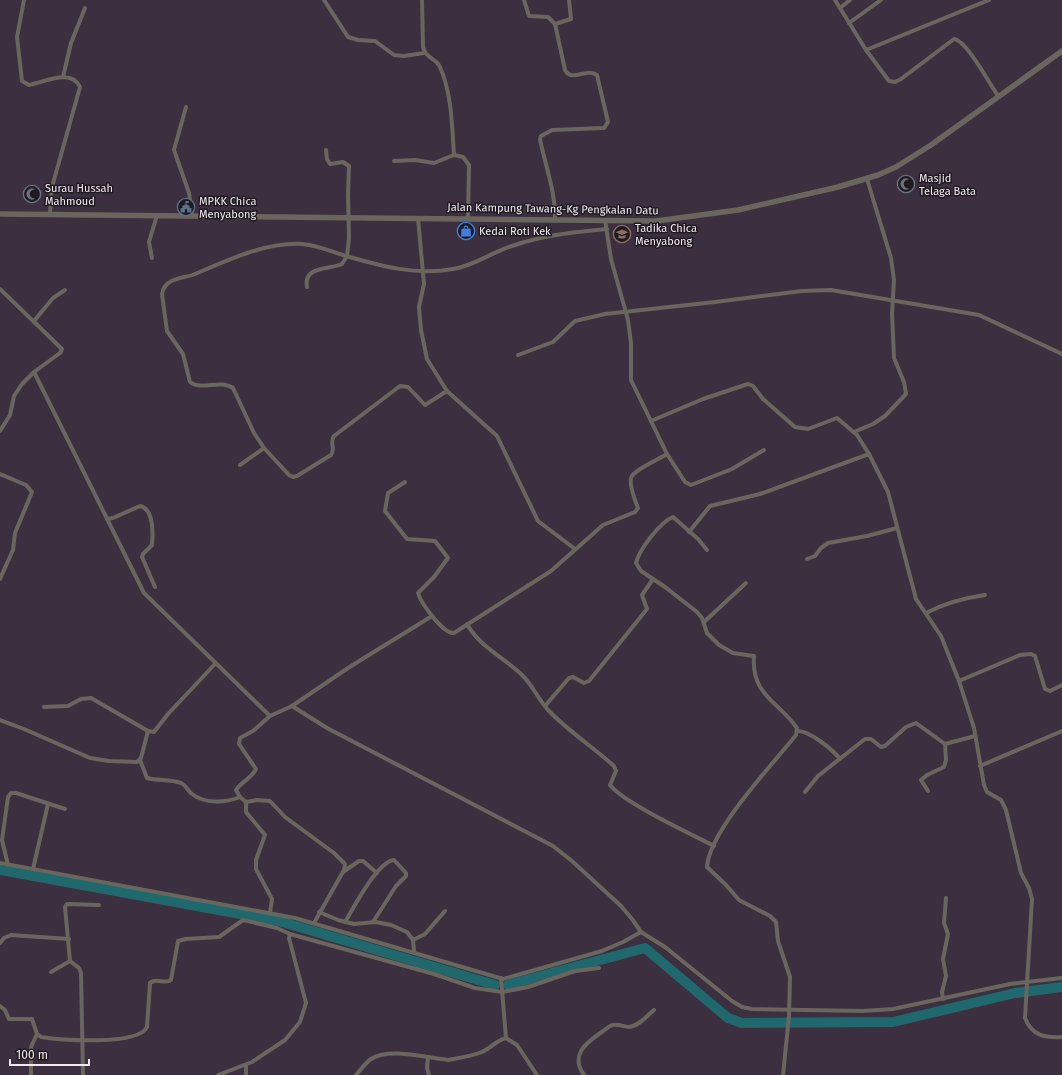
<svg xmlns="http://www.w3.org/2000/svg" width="1062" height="1075" font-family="'Fira Sans',sans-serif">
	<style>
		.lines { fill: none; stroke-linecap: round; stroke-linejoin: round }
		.river { stroke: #1f686d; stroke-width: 10 }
		.minor { stroke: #6a665d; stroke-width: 4 }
		.tertiary { stroke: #6a665d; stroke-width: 5.5 }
		.labels { text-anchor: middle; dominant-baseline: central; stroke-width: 3; stroke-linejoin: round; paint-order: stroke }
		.poi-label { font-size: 11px; fill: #f2e9f3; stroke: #201a21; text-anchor: start }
		.street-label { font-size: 11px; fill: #f2e9f3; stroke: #201a21 }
	</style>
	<rect width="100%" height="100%" fill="#3c2f3f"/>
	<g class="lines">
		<g class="river">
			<path d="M0,870l279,51 216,64"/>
			<path d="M508,985l137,-37 83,70 14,5 151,-1 122,-29 47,-6"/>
		</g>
		<g class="minor">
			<path d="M24,0l-7,37 5,44 7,4c15,-3 43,-17 51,2l-28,100 -2,26"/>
			<path d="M324,0l24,37 10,3 17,1 19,14 10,1 20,-3"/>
			<path d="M422,0l1,47c3,12 13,11 17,20 12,27 12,60 14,88"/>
			<path d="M524,0l5,16 19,1 7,7 10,46c7,13 22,-3 32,5l11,47 -4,6 -52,2 -11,6 -1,3c5,26 16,54 15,81"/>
			<path d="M835,0l31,50 23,31 6,1 6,-3 53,-40c13,2 35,44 44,57"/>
			<path d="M840,8l10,-8"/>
			<path d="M849,23l32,-23"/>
			<path d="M555,24l16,-5 -2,-19"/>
			<path d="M866,50l123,-50"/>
			<path d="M63,77l8,-34 14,-35"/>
			<path d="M186,107l-12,43 15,43 3,22"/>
			<path d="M394,161l21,-1 19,3 20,-8 9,2 6,8 -1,53"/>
			<path d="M418,218l6,66 -5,23 2,23 6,29 20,32 50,45 41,85 37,28"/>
			<path d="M605,220l6,39 17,61 3,23v37l36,74 18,28 6,3 41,-16 32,-19"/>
			<path d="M152,258l-3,-16 8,-27"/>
			<path d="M307,287c-4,-21 21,-17 35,-23l5,-8 2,-18 -1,-43 1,-29 -6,-4 -13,2 -3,-5 -1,-9"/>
			<path d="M0,289l62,60 -2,4 -26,19 110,221 126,123 22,-10 56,-38 84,-52"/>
			<path d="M34,321l19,-23 12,-8"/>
			<path d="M518,355l35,-13 22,-21 30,-7 110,-12 87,-11 29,-1 148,25 83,39"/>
			<path d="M651,421l52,-22 45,-15 5,2 10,13 32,28 13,2 29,-11 20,17 12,19 19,38 28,107 25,37 18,45 15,47 10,57 3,7 14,8 5,10 15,63 8,15 3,11 -7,119c7,18 20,20 37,19"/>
			<path d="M0,431l10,-16 4,-19 8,-12 12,-12"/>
			<path d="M854,432l19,-8 12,-8 21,-22 -2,-12 -10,-24 -2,-45 2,-33 -3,-22 -24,-79"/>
			<path d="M264,448l-10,-15 -21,-45c-13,-9 -31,3 -43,-6l-7,-28 -16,-23 -5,-37c3,-17 21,-15 33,-20 33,-14 71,-32 107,-30 15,1 30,8 44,12 35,10 70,20 107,13 21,-3 39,-17 59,-23 31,-11 63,-14 95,-17"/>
			<path d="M240,465l24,-17 25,27 4,2 4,-1 34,-21c5,-6 -2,-12 3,-19l66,-50 8,1 17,18 22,-14"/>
			<path d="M0,474l26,11 6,7 -17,41 -2,17 -13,29"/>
			<path d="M405,482l-17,11 -3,18 22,28 28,2 13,17 -14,19 -16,16c3,10 25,41 36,40l97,-62 52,-46 32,-13 3,-4c-3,-8 -9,-22 -7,-30 2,-8 29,-19 36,-24"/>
			<path d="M107,519l6,-1 27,-12c14,3 13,28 12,39l-9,9 -1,3 13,30"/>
			<path d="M689,532l21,-26 50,-12 109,-40"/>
			<path d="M707,550l-9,-11 -25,-22c-13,5 -34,33 -37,46l5,8 24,16 32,25 5,6 5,15 12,12 14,8 21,3c-3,39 24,45 43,72l-1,7c-23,29 -87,96 -89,132l19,18 13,15 31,16 6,6 2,19 12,36 -1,39 -6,59"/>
			<path d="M807,559l8,-3 6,-8 7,-5 39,-7 30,-8"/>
			<path d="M926,613c19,-10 38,-15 59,-18"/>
			<path d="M704,622l42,-39"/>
			<path d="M467,624c12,22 36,33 54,50 11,10 17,25 27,36 20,21 45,37 66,56l2,5 -6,14c14,18 81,49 104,61"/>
			<path d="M959,681l61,-26 11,-1 4,2 10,33 5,2 12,-6"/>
			<path d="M292,706l35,22 226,118 19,15 49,45 11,13 9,13"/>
			<path d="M545,706l24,-28 4,-1 11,6 5,-2 58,-72 -5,-14 11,-16"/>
			<path d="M44,707l24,-1 13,-7 10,-1 57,33"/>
			<path d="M270,716l-17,15 -13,7 -1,6 17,25c-3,8 -15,13 -20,21l4,7 6,5 11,-2 13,1 15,16 49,36 11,11 -1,6 -30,53"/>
			<path d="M0,720l24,9 66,29 19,3 28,1 4,-4 7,-27 6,1 14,-18 47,-50"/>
			<path d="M797,731c12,-1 36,19 43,28"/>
			<path d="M140,760l7,18c11,3 23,1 34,5 5,2 7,8 11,11 13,10 33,9 48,3"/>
			<path d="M980,766l82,-35"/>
			<path d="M928,791l-7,-11 6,-5 17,-8 2,-7 -1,-16"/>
			<path d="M805,792l13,-16 47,-37h6l10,8 4,-1 21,-19 10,-4 29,21 30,-8"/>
			<path d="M246,802v10l19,23 -9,25v9l16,30 -2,14"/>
			<path d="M0,863l295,55 208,61 99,-28 21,-9 18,-10 24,15 67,54 10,6 10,2 111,2 30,-2 117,-25 52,-6"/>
			<path d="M8,865l-6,-25 6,-43 3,-4h5l49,16"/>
			<path d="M33,869l15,-65"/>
			<path d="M343,872l16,-11h4l14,12"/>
			<path d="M319,912l19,8 16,4 22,-2 15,3 16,7 6,8 1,11"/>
			<path d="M345,922c9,-15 32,-60 49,-62l12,13v3l-10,10 -23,36"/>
			<path d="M413,940l12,-6 20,-23"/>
			<path d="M0,943l4,-5 7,-3 58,4"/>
			<path d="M51,972l19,-11"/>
			<path d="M501,978l5,60"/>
			<path d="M943,999l-1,-7 4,-16 -3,-17 5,-25 -4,-11 2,-25"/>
			<path d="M0,1006l5,4 4,9h23l5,15 4,3c19,3 97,9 106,-10l3,-44c6,-6 15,2 21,-3l7,-39 8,-2 33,-2 24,-17 34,8 13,6 144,40 41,14 27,4 26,-5 47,-16 24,-3"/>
			<path d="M428,1057l-1,11 2,7"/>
			<path d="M31,1075v-28l6,-13"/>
			<path d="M83,1075l-2,-102 -2,-5 -9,-7 -5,-54 2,-3 32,1"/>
			<path d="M218,1075l34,-13 33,-22 15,-18 6,-19 -17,-65 1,-4"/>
			<path d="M246,1075v-10"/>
			<path d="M356,1075c5,-5 9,-12 15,-16 18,-12 57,-1 77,1 11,-2 24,-4 34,-8 9,-4 15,-12 24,-14l11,7 20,30"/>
			<path d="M584,1075c-17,-24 9,-36 26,-49 7,-4 12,1 19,1 10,-1 19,-12 25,-17"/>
		</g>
		<path class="tertiary" d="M0,214l656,7 82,-11 100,-23 40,-12 18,-8 35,-22 131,-94"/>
	</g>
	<defs>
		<symbol id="mosque-ring" viewBox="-11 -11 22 22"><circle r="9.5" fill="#201a21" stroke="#6b7280" stroke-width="1.5"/><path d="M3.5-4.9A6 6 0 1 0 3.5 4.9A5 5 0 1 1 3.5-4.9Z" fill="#6b7280"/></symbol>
		<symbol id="civic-ring" viewBox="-11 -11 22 22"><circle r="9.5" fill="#201a21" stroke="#5c6f8a" stroke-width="1.5"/><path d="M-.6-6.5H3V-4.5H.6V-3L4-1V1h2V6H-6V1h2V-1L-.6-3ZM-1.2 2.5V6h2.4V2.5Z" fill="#5c6f8a"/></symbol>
		<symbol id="shop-ring" viewBox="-11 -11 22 22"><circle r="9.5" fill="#201a21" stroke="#3f7fe0" stroke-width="1.5"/><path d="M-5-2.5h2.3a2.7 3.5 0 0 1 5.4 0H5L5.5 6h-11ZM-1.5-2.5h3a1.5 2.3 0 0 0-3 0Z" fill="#3f7fe0"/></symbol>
		<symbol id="school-ring" viewBox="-11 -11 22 22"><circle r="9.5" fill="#201a21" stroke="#8d6e63" stroke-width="1.5"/><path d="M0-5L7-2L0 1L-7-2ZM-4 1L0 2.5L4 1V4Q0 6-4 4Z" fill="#8d6e63"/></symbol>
	</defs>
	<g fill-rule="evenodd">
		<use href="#mosque-ring" x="896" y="174" width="20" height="20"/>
		<use href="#mosque-ring" x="22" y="184" width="20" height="20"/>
		<use href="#civic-ring" x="176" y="197" width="20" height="20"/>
		<use href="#shop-ring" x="456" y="221" width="20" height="20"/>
		<use href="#school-ring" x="612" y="224" width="20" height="20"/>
	</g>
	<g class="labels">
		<g class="poi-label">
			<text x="919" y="178">Masjid<tspan x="919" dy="13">Telaga Bata</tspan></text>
			<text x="45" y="188">Surau Hussah<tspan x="45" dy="13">Mahmoud</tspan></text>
			<text x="199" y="201">MPKK Chica<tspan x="199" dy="13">Menyabong</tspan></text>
			<text x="635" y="228">Tadika Chica<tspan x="635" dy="13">Menyabong</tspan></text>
			<text x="479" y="231">Kedai Roti Kek</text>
		</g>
		<g class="street-label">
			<text transform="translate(553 209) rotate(1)">Jalan Kampung Tawang-Kg Pengkalan Datu</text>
		</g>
	</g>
	<path d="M10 1059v6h79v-6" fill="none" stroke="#f2e9f3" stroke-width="2"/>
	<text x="16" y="1059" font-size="12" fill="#f2e9f3" stroke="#201a21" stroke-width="3" paint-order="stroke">100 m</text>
</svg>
